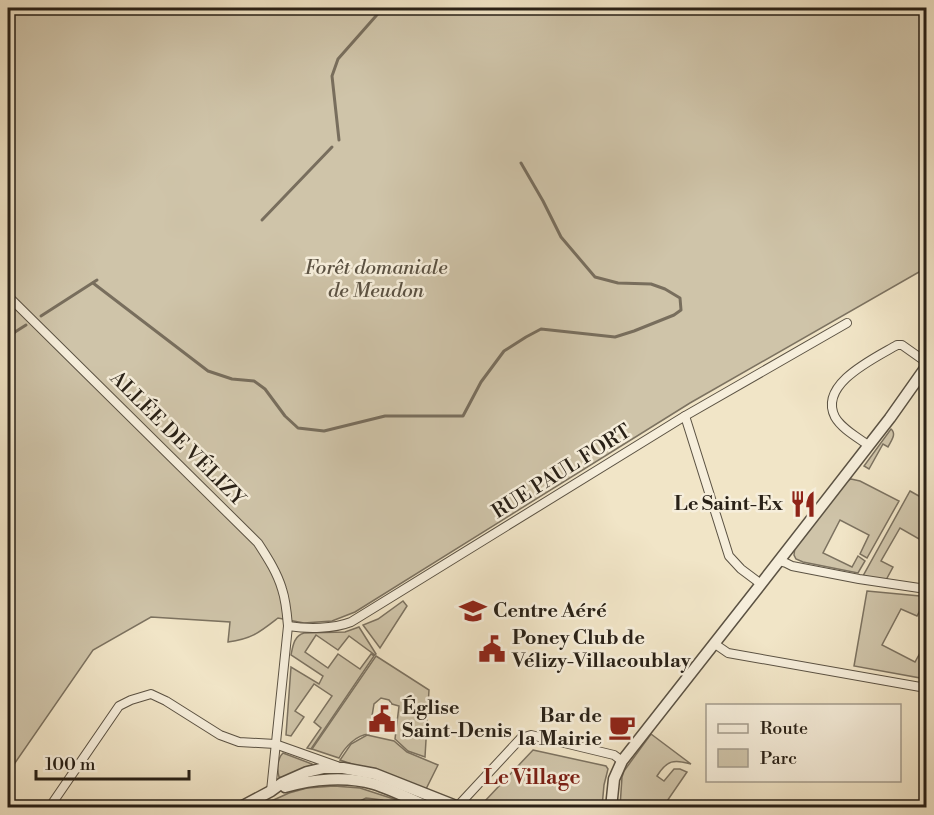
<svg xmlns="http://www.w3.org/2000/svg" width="934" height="815" font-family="'Libre Bodoni',serif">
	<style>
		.green { fill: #cfc4a9; stroke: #7c7260; stroke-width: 1.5 }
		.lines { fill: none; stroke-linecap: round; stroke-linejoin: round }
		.stream { stroke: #786e5d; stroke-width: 3 }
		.minor-casing { stroke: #5b5243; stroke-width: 10 }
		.tertiary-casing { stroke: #5b5243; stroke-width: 13 }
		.minor { stroke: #f6eedb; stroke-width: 8 }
		.tertiary { stroke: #f6eedb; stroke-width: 10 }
		.labels { text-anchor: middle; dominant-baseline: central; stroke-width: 5; stroke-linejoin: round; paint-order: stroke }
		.park-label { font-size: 20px; font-style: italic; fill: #5b5243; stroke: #f6eedb }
		.street-label { font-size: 20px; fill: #292117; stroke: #f6eedb }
		.poi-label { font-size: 20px; font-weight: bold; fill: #292117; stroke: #f6eedb; text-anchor: start }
		.neighbourhood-label { font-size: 21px; font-weight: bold; fill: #7a1f14; stroke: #f6eedb }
	</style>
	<rect width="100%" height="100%" fill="#f1e5c7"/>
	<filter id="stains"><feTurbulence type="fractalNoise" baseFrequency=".00333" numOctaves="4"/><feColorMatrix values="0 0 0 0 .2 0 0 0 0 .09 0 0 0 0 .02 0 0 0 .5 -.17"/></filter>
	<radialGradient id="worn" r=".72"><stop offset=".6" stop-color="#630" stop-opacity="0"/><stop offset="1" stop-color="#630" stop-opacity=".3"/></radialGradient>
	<g class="green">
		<path d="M8,8h399c15,8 21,5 36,0h483v260l-236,135 -335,209 -23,9 -28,2 -26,-5c-18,14 -26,21 -50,24l2,-20 -79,-5 -58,33 -85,123z"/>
		<path d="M891,429c6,5 0,12 -3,18l-5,-3 -14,25 -5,-3z"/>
		<path d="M851,479l9,2 39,20 -32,57 -7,-4 9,-19 -29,-15 -17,33 29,14 6,-11 7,5 -7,12 -55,-11 -7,-3 -2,-4 1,-8 51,-66z"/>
		<path d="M910,491l16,9v43l-26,-15 -19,33 12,6 -7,13 -23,-4z"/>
		<path d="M867,591l53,5 6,3 -9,17 -16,-7 -19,36 33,17 11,-20v37l-72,-13z"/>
		<path d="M403,601l4,5 -27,42 -17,-23 15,-6z"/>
		<path d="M359,627l17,27 -1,1 -26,-19 -11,14 -22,-15 -11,17 23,16 10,-14 22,15 11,-15 3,2 -63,93 -4,-1 14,-20 -7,-6 18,-26 -18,-12 -19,27 9,6 -13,19 -5,-1 5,-68 28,17 4,-8 -32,-21c2,-10 3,-19 13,-22l41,-1z"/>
		<path d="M376,656l53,34 -4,67 -17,-6 -13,-12 4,-33 -7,-2 -3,-4 -8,-2 -7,6 -5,30c-13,1 -24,13 -30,24l-27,-9z"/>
		<path d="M651,734l40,30c-17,-5 -24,-4 -34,12l7,5 10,-12h6l7,3 -24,35h-43l2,-30 2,-6z"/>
		<path d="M367,735l27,6 13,11 31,13 -12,24 -86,-29 11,-16z"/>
		<path d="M533,750l73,16 2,3 -4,16 -2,22h-118v-5z"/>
		<path d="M283,753l29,11v2l-29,12 -4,-1c-2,-7 -2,-18 4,-24z"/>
		<path d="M334,786l26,2 43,14 -2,6 -19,-8 -16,-2 -18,9h-38l-9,-5 -4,5h-39l31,-14 18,-5z"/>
	</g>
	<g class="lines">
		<g class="stream">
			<path d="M339,140l-7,-64 6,-17 45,-51"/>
			<path d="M262,220l70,-73"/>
			<path d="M93,283l115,88 24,8 22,2 11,8 20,27 13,12 26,3 61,-15h78l18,-34 23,-31 22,-14 15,-8 74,8 19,-6 40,-16 7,-5 -1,-12 -15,-9 -14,-5 -33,-1 -23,-6 -34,-40 -18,-36 -22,-38"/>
			<path d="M41,316l56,-36"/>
			<path d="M8,340l7,-8 11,-7"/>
		</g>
		<defs>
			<g id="minor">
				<path d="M8,296l250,247c9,14 19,29 24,46 4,12 5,25 6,37l-17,165"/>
				<path d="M685,416l44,140 12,13 20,15"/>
				<path d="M868,445c-11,-8 -26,-16 -33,-28 -17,-33 40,-59 62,-72h5l24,17"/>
				<path d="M779,561l7,2 6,3 67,13 67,10"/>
				<path d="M288,626c20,3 45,3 63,-4l334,-206 162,-93"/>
				<path d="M715,644l13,9 198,35"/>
				<path d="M49,808l70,-102 12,-6 20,-6 15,7 54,34 19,7 36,2 62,22"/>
				<path d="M456,808l65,-70 10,-3 83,20 8,6"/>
			</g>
			<g id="tertiary">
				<path d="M285,787c28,-8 61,-11 89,-3 19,6 38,16 57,24"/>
				<path d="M239,808l32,-17 11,-8 25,-11 17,-4h19l32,6 86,34"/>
				<path d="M611,808l3,-29 8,-18 139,-177 129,-166 36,-51"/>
			</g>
		</defs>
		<use href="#minor" class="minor-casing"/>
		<use href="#tertiary" class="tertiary-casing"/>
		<use href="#minor" class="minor"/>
		<use href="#tertiary" class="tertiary"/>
	</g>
	<defs>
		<symbol id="restaurant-bare" viewBox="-9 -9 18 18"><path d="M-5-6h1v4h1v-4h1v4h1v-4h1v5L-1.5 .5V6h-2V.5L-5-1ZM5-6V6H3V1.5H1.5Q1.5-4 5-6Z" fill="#8f2418" stroke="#f6eedb" stroke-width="2.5" paint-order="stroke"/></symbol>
		<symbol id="school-bare" viewBox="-9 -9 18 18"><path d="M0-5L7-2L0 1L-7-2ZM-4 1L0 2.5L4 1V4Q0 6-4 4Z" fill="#8f2418" stroke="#f6eedb" stroke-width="2.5" paint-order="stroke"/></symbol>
		<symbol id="civic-bare" viewBox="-9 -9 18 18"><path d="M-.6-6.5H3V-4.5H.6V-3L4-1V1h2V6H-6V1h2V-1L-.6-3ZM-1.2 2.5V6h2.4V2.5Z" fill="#8f2418" stroke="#f6eedb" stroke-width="2.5" paint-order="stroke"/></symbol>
		<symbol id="cafe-bare" viewBox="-9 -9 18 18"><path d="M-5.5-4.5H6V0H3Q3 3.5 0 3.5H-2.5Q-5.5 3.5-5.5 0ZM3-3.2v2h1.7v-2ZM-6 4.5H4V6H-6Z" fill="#8f2418" stroke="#f6eedb" stroke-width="2.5" paint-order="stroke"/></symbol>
	</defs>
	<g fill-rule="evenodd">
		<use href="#restaurant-bare" x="784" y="485" width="38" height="38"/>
		<use href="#school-bare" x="454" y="592" width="38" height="38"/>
		<use href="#civic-bare" x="473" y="630" width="38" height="38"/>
		<use href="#civic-bare" x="363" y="700" width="38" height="38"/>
		<use href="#cafe-bare" x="603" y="708" width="38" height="38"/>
	</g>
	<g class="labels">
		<g class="park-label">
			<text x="376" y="268">Forêt domaniale<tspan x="376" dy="23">de Meudon</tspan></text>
		</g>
		<g class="street-label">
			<text transform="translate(177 439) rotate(45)">ALLÉE DE VÉLIZY</text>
			<text transform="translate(562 472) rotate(-32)">RUE PAUL FORT</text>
		</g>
		<g class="poi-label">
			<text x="783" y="504" text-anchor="end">Le Saint-Ex</text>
			<text x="493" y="611">Centre Aéré</text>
			<text x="512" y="638">Poney Club de<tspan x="512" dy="23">Vélizy-Villacoublay</tspan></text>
			<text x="402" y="708">Église<tspan x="402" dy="23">Saint-Denis</tspan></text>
			<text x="602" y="716" text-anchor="end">Bar de<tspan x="602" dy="23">la Mairie</tspan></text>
		</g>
		<g class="neighbourhood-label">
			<text x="532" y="778">Le Village</text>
		</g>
	</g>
	<rect width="934" height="815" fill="none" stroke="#f1e5c7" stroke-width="30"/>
	<rect x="9" y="9" width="916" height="797" fill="none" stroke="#292117" stroke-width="3"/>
	<rect x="15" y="15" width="904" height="785" fill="none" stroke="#292117" stroke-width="1.5"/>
	<rect x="706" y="704" width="195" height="78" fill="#f6eedb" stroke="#a49c8d" stroke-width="1.5"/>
	<rect x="718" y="724" width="30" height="9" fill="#f6eedb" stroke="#a49c8d" stroke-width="1.5"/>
	<text x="760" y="734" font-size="18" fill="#292117">Route</text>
	<rect x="718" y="749" width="30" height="18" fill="#cfc4a9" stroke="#a49c8d" stroke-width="1.5"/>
	<text x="760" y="764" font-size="18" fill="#292117">Parc</text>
	<path d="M36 770v9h153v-9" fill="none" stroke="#292117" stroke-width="3"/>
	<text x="45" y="770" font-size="18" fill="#292117" stroke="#f6eedb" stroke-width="4.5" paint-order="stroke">100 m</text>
	<rect width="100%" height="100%" filter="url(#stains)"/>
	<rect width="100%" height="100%" fill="url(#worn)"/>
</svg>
